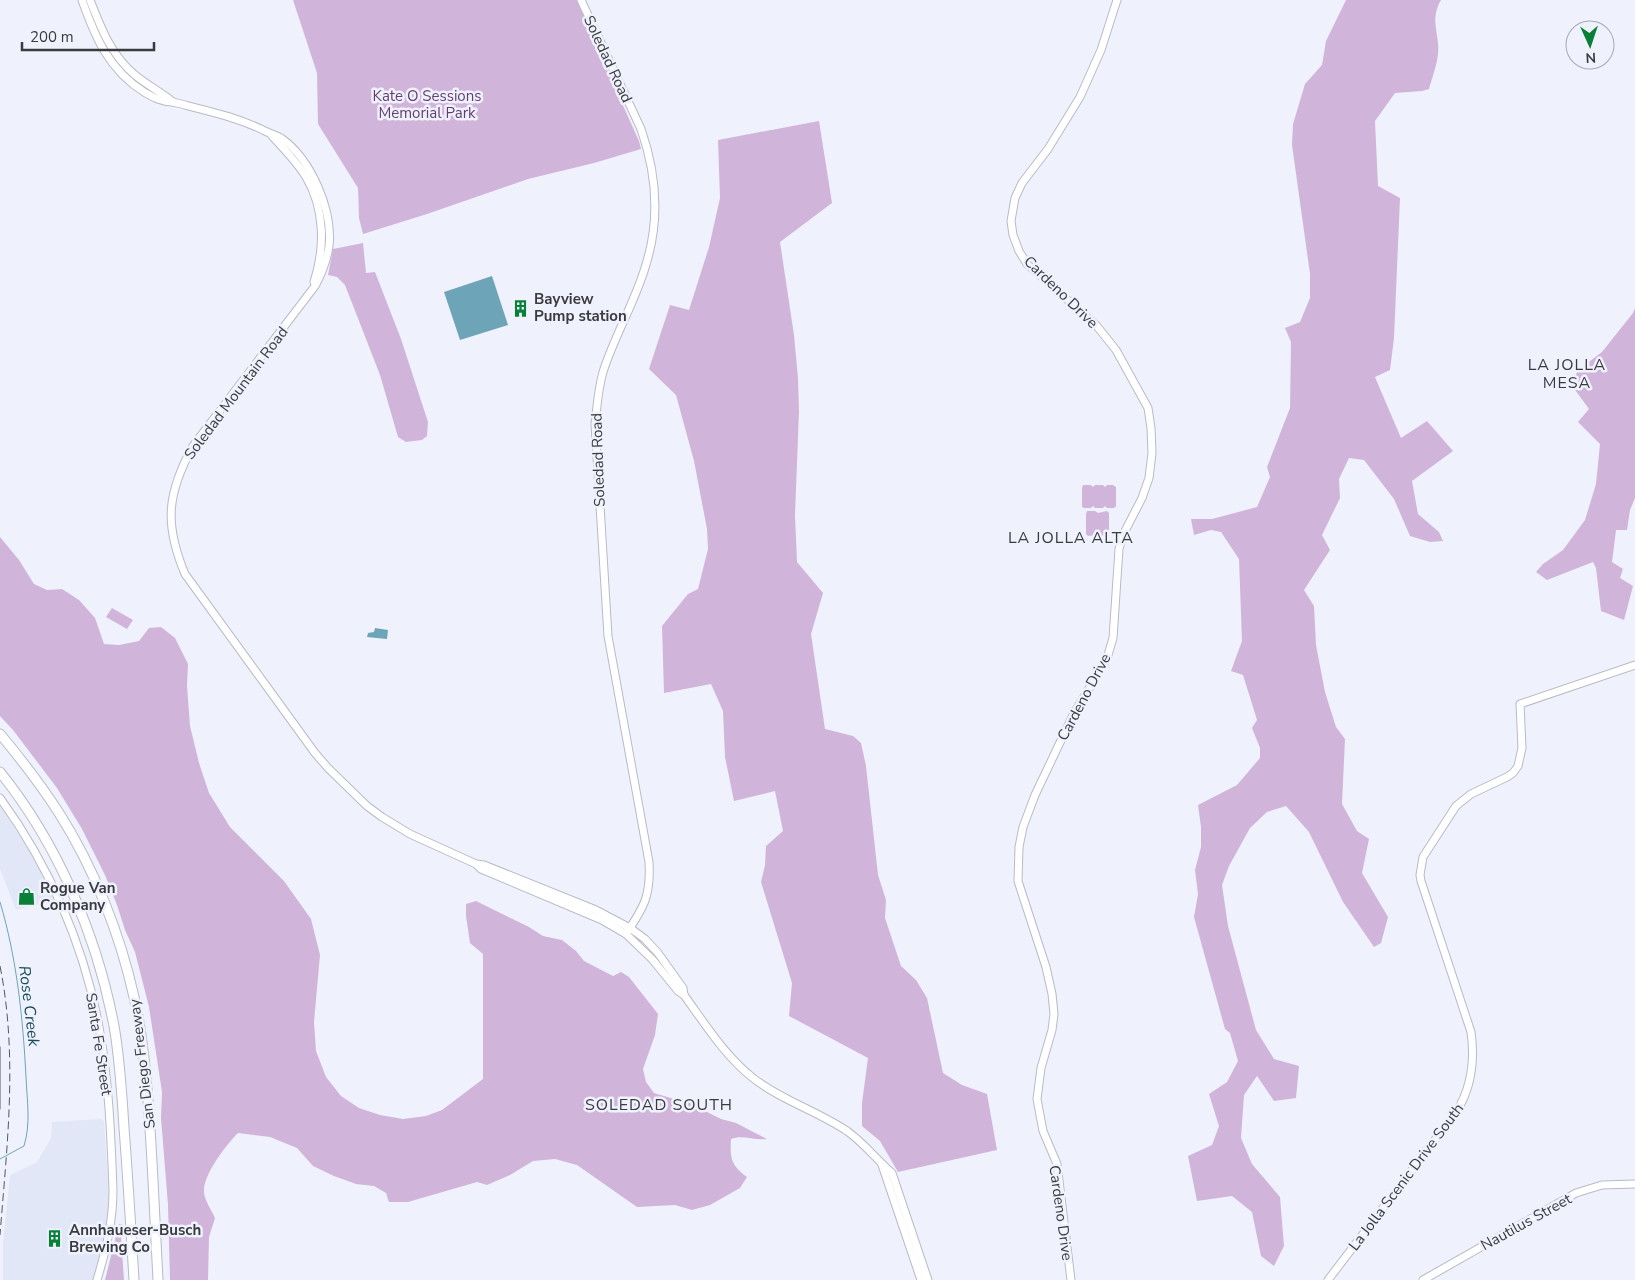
<svg xmlns="http://www.w3.org/2000/svg" width="1635" height="1280" font-family="'Nunito Sans',sans-serif">
	<style>
		.built { fill: #e2e7f8 }
		.green { fill: #d1b4da }
		.water { fill: #6da4b7 }
		.lines { fill: none; stroke-linecap: round; stroke-linejoin: round }
		.stream { stroke: #6da4b7; stroke-width: 1 }
		.secondary-casing { stroke: #b8bbc5; stroke-width: 9 }
		.highway-casing { stroke: #b8bbc5; stroke-width: 11 }
		.secondary { stroke: #fff; stroke-width: 7 }
		.highway { stroke: #fff; stroke-width: 9 }
		.tram { stroke: #56575c; stroke-width: 1 }
		.rail { stroke: #56575c; stroke-width: 1; stroke-dasharray: 8 4; stroke-linecap: butt }
		.labels { text-anchor: middle; dominant-baseline: central; stroke-width: 5; stroke-linejoin: round; paint-order: stroke }
		.street-label { font-size: 15px; fill: #3a3b3f; stroke: #eff2fc }
		.park-label { font-size: 15px; fill: #653e71; stroke: #eff2fc }
		.poi-label { font-size: 15px; font-weight: bold; fill: #3a3b3f; stroke: #eff2fc; text-anchor: start }
		.neighbourhood-label { font-size: 16px; letter-spacing: 1px; fill: #3a3b3f; stroke: #eff2fc }
		.water-label { font-size: 16px; font-style: italic; fill: #1b4b59; stroke: #eff2fc }
	</style>
	<rect width="100%" height="100%" fill="#eff2fc"/>
	<g class="built">
		<path d="M0,806l39,60 15,34 -38,10 -16,-41z"/>
		<path d="M100,1119l4,2 6,92 -15,67h-92v-37l7,-68 27,-13 14,-24 1,-16z"/>
	</g>
	<g class="green">
		<path d="M293,0h285l12,32 49,109 2,8 -47,14 -66,16 -101,35 -64,20 -4,-16 -1,-30 -40,-64 -1,-51z"/>
		<path d="M1346,0h95c-12,21 -1,33 -3,54 -1,11 -6,24 -9,35l-7,2 -27,2 -20,28 3,65 22,12 -6,140 -4,32 -15,7 26,61 26,-17 26,30 -41,30 6,33 21,18 4,9 -13,1 -20,-6 -16,-37 -30,-39 -15,-2 -10,21 1,19 -18,37 8,15 -26,40 10,16 2,39 9,47 11,35 9,12 -3,65 15,27 12,8 -7,34 26,44 -7,26 -7,4 -31,-45 -34,-70 -23,-26 -19,6 -17,16 -21,38 -7,19 6,41 28,104 18,29 25,7 -3,32 -22,3 -17,-25 -13,19 -3,43 11,26 28,33 4,49 -10,20 -13,-10 -9,-44 -20,-16 -35,5 -9,-45 24,-11 7,-19 -10,-32 18,-12 11,-21 -8,-28 -5,-4 -31,-112 4,-23 -3,-24 6,-23v-20l-3,-22 39,-20 23,-27v-10l-8,-20 5,-8 -14,-45 -12,-4 11,-30 -3,-82 -18,-27 -10,-2 -17,5 -3,-16h21l45,-12 13,-30 -3,-10 23,-59 1,-66 -6,-14 15,-6 10,-24v-24l-18,-129 1,-21 12,-40 17,-19 4,-24z"/>
		<path d="M819,121l13,82 -52,39 14,93 4,43 1,33 -4,104 2,47 26,31 -12,41 14,95 28,7 8,7 5,23 12,109 8,25 -1,18 16,48 15,14 11,18 16,75 19,12 25,9 10,56 -99,22 -18,-31 -18,-15v-23l6,-45 -79,-42 3,-33 -31,-101 4,-17 1,-19 17,-15 -8,-40 -41,10 -9,-44 -2,-46 -12,-27 -47,9 -2,-67 26,-32 10,-5 10,-40 -1,-20 -13,-68 -18,-66 -27,-26 21,-64 19,5 20,-63 11,-49 -2,-58z"/>
		<path d="M363,243l3,30 9,-1 26,67 27,83 -1,14 -5,4 -16,2 -8,-5 -18,-62 -35,-90 -8,-8 -9,-2 5,-26z"/>
		<path d="M1635,308v190l-5,12 -3,20h-11l-4,32 11,7 -3,9 13,8 -9,34 -23,-9 -5,-43 -3,-6 -46,18 -11,-8 7,-8 20,-14 22,-30 11,-36 4,-40 -22,-22 11,-13 -16,-22 4,-16 25,-19 31,-39z"/>
		<path d="M1083,485h8l2,2 2,-2h8l2,2 2,-2h6l3,2v19l-2,2h-7l-2,-2 -2,2h-8l-2,-2 -2,2h-7l-2,-1v-19z"/>
		<path d="M1087,511h8l3,2 9,-2 2,2v20l-2,2 -7,1 -2,-2 -2,1 -8,1 -2,-2v-20z"/>
		<path d="M0,537l19,23 15,24 13,6 15,-1 17,11 16,18 9,26 15,1 20,-4 10,-13 12,-1 14,11 13,26 -1,22 3,40 9,37 10,30 21,34 54,54 27,38 9,36 -6,67 2,29 10,26 15,19 18,12 21,7 23,4 23,-3 16,-6 41,-31v-125l-13,-11 -4,-27v-12l10,-3 53,26 14,9 19,4 14,11 8,10 29,15 8,-4 8,5 29,37 -3,21 -12,34 3,13 8,11 20,6 17,1 10,9 20,10 15,4 31,16c-14,2 -24,-5 -36,0 -1,20 0,26 16,38l-7,11 -30,17 -18,5 -17,-5 -38,2 -60,-42 -22,-6 -22,2 -23,14 -23,10 -10,-3 -69,20h-19l-3,-9 -12,-7 -18,-2 -22,-8 -21,-10 -16,-18 -27,-11 -32,-4c-12,12 -36,43 -34,60 1,8 8,18 11,25l-6,19 -1,43h-38l-2,-75 -7,-87 1,-26 -13,-85 -14,-55 -10,-22 -8,-25 -12,-30 -23,-46 -25,-41 -44,-58 -13,-14z"/>
		<path d="M112,608l21,12 -6,9 -21,-12z"/>
		<path d="M119,1224h3l-1,13 3,43h-19z"/>
	</g>
	<g class="water">
		<path d="M492,276l16,49 -48,15 -16,-48z"/>
		<path d="M375,628l13,2 -1,9 -20,-2 1,-4 6,-1z"/>
	</g>
	<g class="lines">
		<path class="stream" d="M0,902c17,57 23,117 26,175 1,24 5,46 -2,69l-24,13"/>
		<defs>
			<g id="secondary">
				<path d="M82,0c13,37 27,70 62,92 9,5 17,10 29,10 31,8 65,15 94,30 5,2 10,4 14,6 30,21 52,72 48,108 -2,14 -7,27 -14,40l-122,160c-26,47 -29,78 -8,128l130,179 13,15 39,38 15,11 28,17 66,30 8,1 112,45 34,18 15,11 13,14 25,35 1,7"/>
				<path d="M90,0c11,28 21,55 45,75 12,10 26,17 38,27"/>
				<path d="M581,0l60,129c15,43 19,88 6,132 -10,38 -32,73 -44,111 -5,17 -6,35 -8,52l13,212 41,226c2,34 -5,45 -23,72"/>
				<path d="M272,136c12,13 25,26 34,41 19,32 19,71 8,105"/>
				<path d="M0,798c49,67 84,147 99,229 10,54 12,109 14,163 0,32 -7,60 -16,90"/>
				<path d="M476,864l5,5 121,51 24,14 26,25 26,32 6,4c21,29 41,61 69,83 28,22 64,33 94,53 17,12 29,28 45,42l36,107"/>
				<path d="M882,1165l39,115"/>
				<path d="M1071,1280l-14,-116 -14,-33 -6,-32 4,-31 11,-38 2,-16 -2,-20 -6,-27 -28,-86 1,-34 4,-20 12,-32 39,-82 30,-49 4,-9 5,-17 6,-89 5,-16 18,-35 7,-20 3,-25 -1,-25 -3,-20 -32,-58 -20,-25 -69,-61 -8,-13 -6,-16 -2,-14 4,-23 7,-15 26,-34 32,-52 21,-47 16,-50"/>
				<path d="M1328,1280l129,-169c15,-25 18,-51 14,-79l-50,-151 -1,-6 3,-18 33,-51 15,-12 36,-17 6,-4 5,-7 4,-18 -2,-44 115,-39"/>
				<path d="M1423,1280l153,-87 26,-8 33,-1"/>
			</g>
			<g id="highway">
				<path d="M0,734c21,25 41,51 59,79 35,55 61,121 75,184 9,39 12,78 15,117 4,55 6,111 9,166"/>
				<path d="M0,772c58,72 97,164 114,254 6,34 8,68 10,102 4,51 7,101 10,152"/>
			</g>
		</defs>
		<use href="#secondary" class="secondary-casing"/>
		<use href="#highway" class="highway-casing"/>
		<use href="#secondary" class="secondary"/>
		<use href="#highway" class="highway"/>
		<path class="tram" d="M0,1047v62"/>
		<path class="rail" d="M0,966c18,90 7,179 0,269"/>
	</g>
	<defs>
		<symbol id="building-bare" viewBox="-9 -9 18 18"><path d="M-4-6H4V6H1V3H-1V6H-4ZM-2.5-4.3h1.7v1.8h-1.7ZM.8-4.3h1.7v1.8H.8ZM-2.5-1h1.7V.8h-1.7ZM.8-1h1.7V.8H.8Z" fill="#098037" stroke="#eff2fc" stroke-width="2.5" paint-order="stroke"/></symbol>
		<symbol id="shop-bare" viewBox="-9 -9 18 18"><path d="M-5-2.5h2.3a2.7 3.5 0 0 1 5.4 0H5L5.5 6h-11ZM-1.5-2.5h3a1.5 2.3 0 0 0-3 0Z" fill="#098037" stroke="#eff2fc" stroke-width="2.5" paint-order="stroke"/></symbol>
	</defs>
	<g fill-rule="evenodd">
		<use href="#building-bare" x="508" y="296" width="25" height="25"/>
		<use href="#shop-bare" x="14" y="884" width="25" height="25"/>
		<use href="#building-bare" x="42" y="1226" width="25" height="25"/>
	</g>
	<g class="labels">
		<g class="street-label">
			<text transform="translate(608 59) rotate(65)">Soledad Road</text>
			<text transform="translate(1061 292) rotate(44)">Cardeno Drive</text>
			<text transform="translate(236 393) rotate(-53)">Soledad Mountain Road</text>
			<text transform="translate(598 460) rotate(-92)">Soledad Road</text>
			<text transform="translate(1084 697) rotate(-62)">Cardeno Drive</text>
			<text transform="translate(99 1044) rotate(81)">Santa Fe Street</text>
			<text transform="translate(142 1064) rotate(-97)">San Diego Freeway</text>
			<text transform="translate(1406 1177) rotate(-53)">La Jolla Scenic Drive South</text>
			<text transform="translate(1061 1213) rotate(82)">Cardeno Drive</text>
			<text transform="translate(1526 1222) rotate(-29)">Nautilus Street</text>
		</g>
		<g class="park-label">
			<text x="427" y="96">Kate O Sessions<tspan x="427" dy="17">Memorial Park</tspan></text>
		</g>
		<g class="poi-label">
			<text x="534" y="299">Bayview<tspan x="534" dy="17">Pump station</tspan></text>
			<text x="40" y="888">Rogue Van<tspan x="40" dy="17">Company</tspan></text>
			<text x="69" y="1230">Annhaueser-Busch<tspan x="69" dy="17">Brewing Co</tspan></text>
		</g>
		<g class="neighbourhood-label">
			<text x="1567" y="365">LA JOLLA<tspan x="1567" dy="18">MESA</tspan></text>
			<text x="1071" y="538">LA JOLLA ALTA</text>
			<text x="659" y="1105">SOLEDAD SOUTH</text>
		</g>
		<g class="water-label">
			<text transform="translate(29 1006) rotate(83)">Rose Creek</text>
		</g>
	</g>
	<g transform="translate(1590 45) rotate(177)"><circle r="24" fill="#eff2fc" stroke="#a7a9b0"/>
	<path d="M0-4L9 19L0 12L-9 19Z" fill="#098037"/>
	<text y="-8" font-size="14" font-weight="bold" text-anchor="middle" fill="#3a3b3f">N</text>
	</g>
	<path d="M22 42v8h132v-8" fill="none" stroke="#3a3b3f" stroke-width="2.5"/>
	<text x="30" y="42" font-size="15" fill="#3a3b3f" stroke="#eff2fc" stroke-width="4" paint-order="stroke">200 m</text>
</svg>
